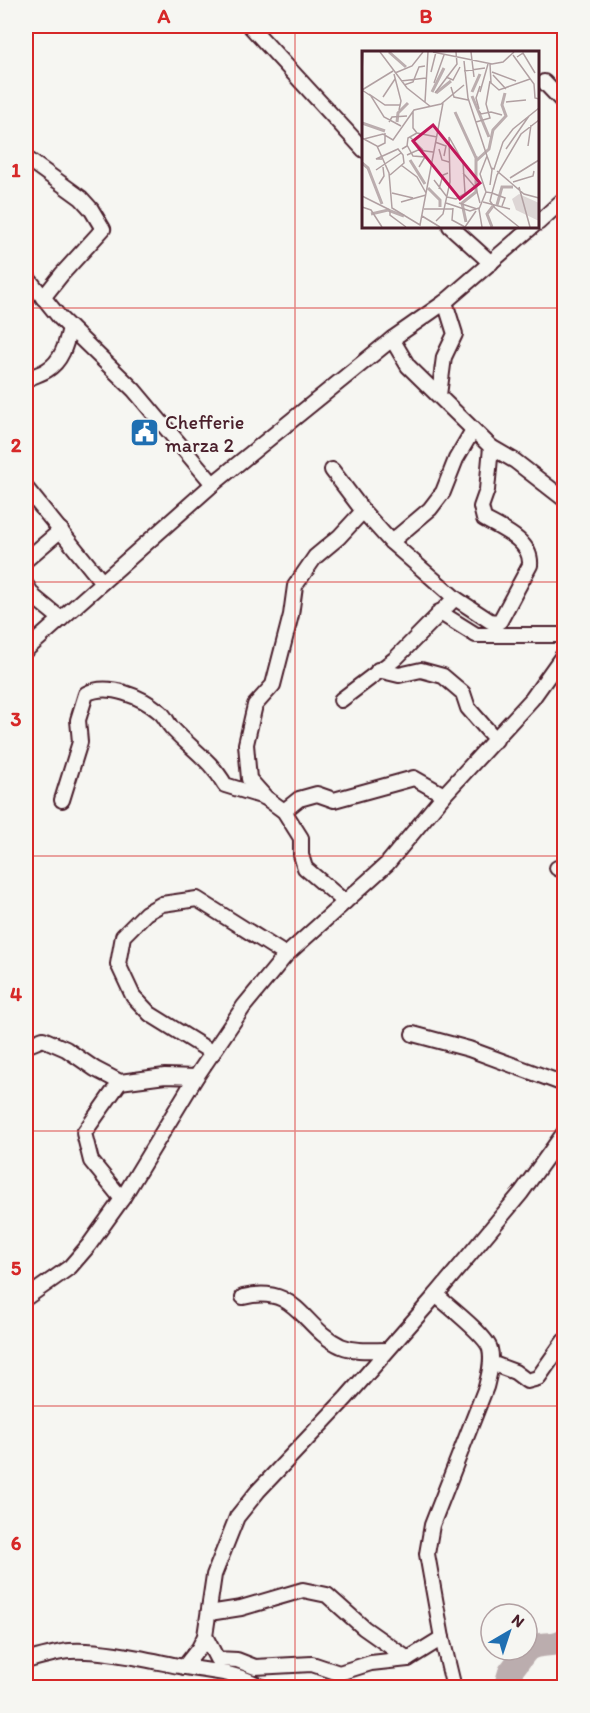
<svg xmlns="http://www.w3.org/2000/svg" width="590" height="1713" font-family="Itim,sans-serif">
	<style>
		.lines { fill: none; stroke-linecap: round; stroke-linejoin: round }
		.river { stroke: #bbadae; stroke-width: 24 }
		.street-casing { stroke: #4a1f2b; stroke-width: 18 }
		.street { stroke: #f6f6f2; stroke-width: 14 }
		.grid { fill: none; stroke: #d62828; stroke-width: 1.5; stroke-opacity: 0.55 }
		.labels { text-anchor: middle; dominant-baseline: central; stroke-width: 4.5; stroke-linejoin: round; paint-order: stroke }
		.poi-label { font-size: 20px; fill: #4a1f2b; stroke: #f6f6f2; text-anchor: start }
		.inset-river { fill: none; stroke: #bbadae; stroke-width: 3 }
		.inset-road { fill: none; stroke: #b1a0a2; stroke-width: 1.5 }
		.view { fill: #c2185b; fill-opacity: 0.15; stroke: #c2185b; stroke-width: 3 }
		.inset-edge { fill: none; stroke: #4a1f2b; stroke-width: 3 }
		.neatline { fill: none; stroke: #d62828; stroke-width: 2 }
		.grid-label { font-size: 20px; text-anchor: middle; font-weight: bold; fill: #d62828 }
	</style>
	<rect width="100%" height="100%" fill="#f6f6f2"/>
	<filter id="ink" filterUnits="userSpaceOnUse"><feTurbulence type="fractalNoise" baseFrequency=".0167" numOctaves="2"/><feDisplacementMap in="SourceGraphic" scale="12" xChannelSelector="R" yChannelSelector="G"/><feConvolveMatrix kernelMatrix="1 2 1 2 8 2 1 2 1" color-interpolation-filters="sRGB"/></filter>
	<g filter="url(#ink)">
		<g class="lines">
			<g class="river">
				<path d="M527,1650c12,-9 25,-2 37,-10"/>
				<path d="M505,1688l5,-16 17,-22"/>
			</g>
			<defs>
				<g id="street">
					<path d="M250,26l114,124"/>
					<path d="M544,82l20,21"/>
					<path d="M26,158l55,40 10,11 12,20 -41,45 -19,24"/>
					<path d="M538,223l26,-24"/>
					<path d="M450,226l41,37"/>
					<path d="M26,276l34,42 74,72 79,94"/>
					<path d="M26,380c6,-4 15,-6 21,-10 15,-9 19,-26 23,-42"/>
					<path d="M439,395l5,-38 11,-23 -10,-32"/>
					<path d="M491,447l24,14 49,38"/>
					<path d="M332,470l31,41 28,31 64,56 35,23 7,1 3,-1 30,-56c2,-24 -28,-36 -46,-46l-3,-12 6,-17 4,-43 -83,-81 -16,-27"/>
					<path d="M26,488l76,94"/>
					<path d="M391,542l39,-33 13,-17 13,-33 17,-29"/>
					<path d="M26,560l35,-30"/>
					<path d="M26,585l8,12 27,22"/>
					<path d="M439,612l37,23h88"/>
					<path d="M26,650l187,-166 179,-145 53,-37 88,-76"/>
					<path d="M378,670l21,5 22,-5 22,6 20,17 5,15 28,32"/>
					<path d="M341,700l54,-41 60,-61"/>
					<path d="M62,800l18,-58 -2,-22 8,-26c22,-12 56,3 74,18 5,4 7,10 11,15 19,21 40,33 54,58l39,12"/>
					<path d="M284,811l15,-12 18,-5 17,6 80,-22 30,17"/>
					<path d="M557,868l7,3"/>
					<path d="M345,902l-40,-34 -4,-13v-17l-17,-27 -18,-13 -17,-19 -3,-35 9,-39 18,-20 18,-70 4,-29 20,-29 24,-20 24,-26"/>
					<path d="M413,1034l56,15 95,35"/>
					<path d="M26,1046l17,-7 23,10 29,20 25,13 45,-6 31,1"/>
					<path d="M213,1053l-63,-39 -17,-18 -15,-32 5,-28 23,-23 16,-9 35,-5 89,56"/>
					<path d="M120,1082l-36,51 7,28 31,38"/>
					<path d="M436,1295c11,10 51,41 54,54 3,12 -1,26 -4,38l-54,138 -5,29 15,84 12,50"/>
					<path d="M243,1297c54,-14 59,31 98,49 15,6 30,4 46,4"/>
					<path d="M26,1298l44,-31 19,-22 33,-46 74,-122 48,-71 42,-51 101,-91 57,-69 88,-96 32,-45"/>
					<path d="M491,1363l24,9 12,9 11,-3 26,-37"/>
					<path d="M209,1613l32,-5 62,-18 24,5 37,33 44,31"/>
					<path d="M205,1636l12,23 20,1 18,7 57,-3 27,9 32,-10 37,-4 34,-21"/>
					<path d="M26,1661c14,-4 30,-9 44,-10 32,-2 78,9 109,15 31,6 56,5 84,22"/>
					<path d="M184,1667l15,-19 6,-12 9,-61 23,-58 21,-26 88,-93 90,-103 85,-102 43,-60"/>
				</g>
			</defs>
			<use href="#street" class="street-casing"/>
			<use href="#street" class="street"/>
		</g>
	</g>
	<path class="grid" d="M295,26v1662M26,308h538M26,582h538M26,856h538M26,1131h538M26,1406h538"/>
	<defs>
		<symbol id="civic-square" viewBox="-11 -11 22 22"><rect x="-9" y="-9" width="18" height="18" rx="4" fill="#1f6fb2" stroke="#f6f6f2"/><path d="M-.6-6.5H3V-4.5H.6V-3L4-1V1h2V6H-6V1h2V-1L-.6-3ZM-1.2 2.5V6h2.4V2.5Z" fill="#fff"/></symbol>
	</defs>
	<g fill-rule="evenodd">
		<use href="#civic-square" x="128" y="416" width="33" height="33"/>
	</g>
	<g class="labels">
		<g class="poi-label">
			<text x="165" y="422">Chefferie<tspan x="165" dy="23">marza 2</tspan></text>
		</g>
	</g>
	<g transform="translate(362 51)">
		<rect width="177" height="177" fill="#f6f6f2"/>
		<path d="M157,143l20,9v18l-23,-11 -4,-11z" fill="#ddd6d5"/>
		<path class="inset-river" d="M27,1l17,15M70,41l12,-24M110,41l8,-18M74,42l15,-12M110,45l17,41M93,61l22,48 12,-11 4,-19 13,-14 -4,-11 3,-12M35,71l1,-9 10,-10M0,72l23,8M48,109l15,24M0,112l6,5 14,36M66,137l12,12v7M135,154l5,-18h11M9,163l17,-4 16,6M104,171l-4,-19 14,-11v-36M130,176l-5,-13 6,-8"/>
		<path class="inset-road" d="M18,1l27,36 24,19M71,1l59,12 11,-2 11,-10M109,1l3,25M151,4l21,29 1,14 4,1M155,6l6,-4 12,20M102,10l4,37 19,58 -7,18 6,18 -7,17 3,18M128,13l1,19 8,7 31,-11M102,20l21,-3M0,21l1,-20M69,21l5,-20M130,21l24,9M33,22l17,-7 11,-14M32,23l7,27 -2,9M131,24l13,14M84,26l7,3 7,-13M39,30l25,-3M72,32l10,-28M42,34l9,-3 6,-15 6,-1M89,36l3,10 14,3M0,39l9,6 13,21 17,9M0,39l31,-19M118,41l8,-28M73,42l22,-29 -1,-12M7,43l16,11h15M21,46l12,-18M63,51l3,-50M144,51l20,-2M117,58l-3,-11 4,-12M117,60l2,3 10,-2 11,3M51,61v16l4,5 20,4M27,71l3,-5 15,-1M114,71l14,-4 -4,-14 4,-23M48,86l13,13M0,87l15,8 12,27 3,35 28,17 23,-122M2,88l19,-5 10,6 21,-30 27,-6 23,-19M73,91l11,4 -2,10M45,94l6,11 12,1 -6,10M166,95l3,-21M15,96l8,-4v-10M40,98l5,-3 1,-8 9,-5M77,98l3,11 7,2M144,98l23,-33M45,104l11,-5 15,2M125,105l5,14 -2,15M20,108h-6l22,-10 5,6 1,8 -14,12M39,114l16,12 9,16M129,117l3,1 9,-27 10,-13 26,-21M14,119l25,-17M135,120l27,23 15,4M101,122l13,15 4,15M148,127l29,-18M72,129l13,17M151,131l20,-6 1,-5M17,133l5,-8 -1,-9M157,136l11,40M77,138l4,-14 5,-2M124,141l6,1 5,-18 24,-41 18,-14M30,142l21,5M130,142l-2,8 5,7 24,19M130,142l13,5 -3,8M0,145l28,14M85,146l9,2 20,-12M39,151l25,-7M121,151l27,7M84,152l24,8 9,-3M97,152l18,6M0,156l9,3 11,17M91,157l-1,12 13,7M62,158h29M28,160v4l16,12M60,165l18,11M74,170l7,-7 7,-32 -1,-45 14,25 2,31M103,176l11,-16"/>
		<path class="view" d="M71,74l47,58 -20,16 -47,-58z"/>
		<rect width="177" height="177" class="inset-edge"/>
	</g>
	<rect width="590" height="1713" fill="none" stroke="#f6f6f2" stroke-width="66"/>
	<g transform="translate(509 1632) rotate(39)"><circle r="28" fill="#f6f6f2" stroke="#b1a0a2" stroke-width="1.5"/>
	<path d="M0-4.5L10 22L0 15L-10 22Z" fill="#1f6fb2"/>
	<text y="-9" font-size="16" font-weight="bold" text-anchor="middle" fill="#4a1f2b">N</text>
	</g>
	<rect x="33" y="33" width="524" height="1647" class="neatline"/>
	<g class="grid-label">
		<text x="164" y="23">A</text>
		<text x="426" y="23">B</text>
		<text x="16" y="177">1</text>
		<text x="16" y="452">2</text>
		<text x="16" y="726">3</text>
		<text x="16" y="1001">4</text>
		<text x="16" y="1275">5</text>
		<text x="16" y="1550">6</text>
	</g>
</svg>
